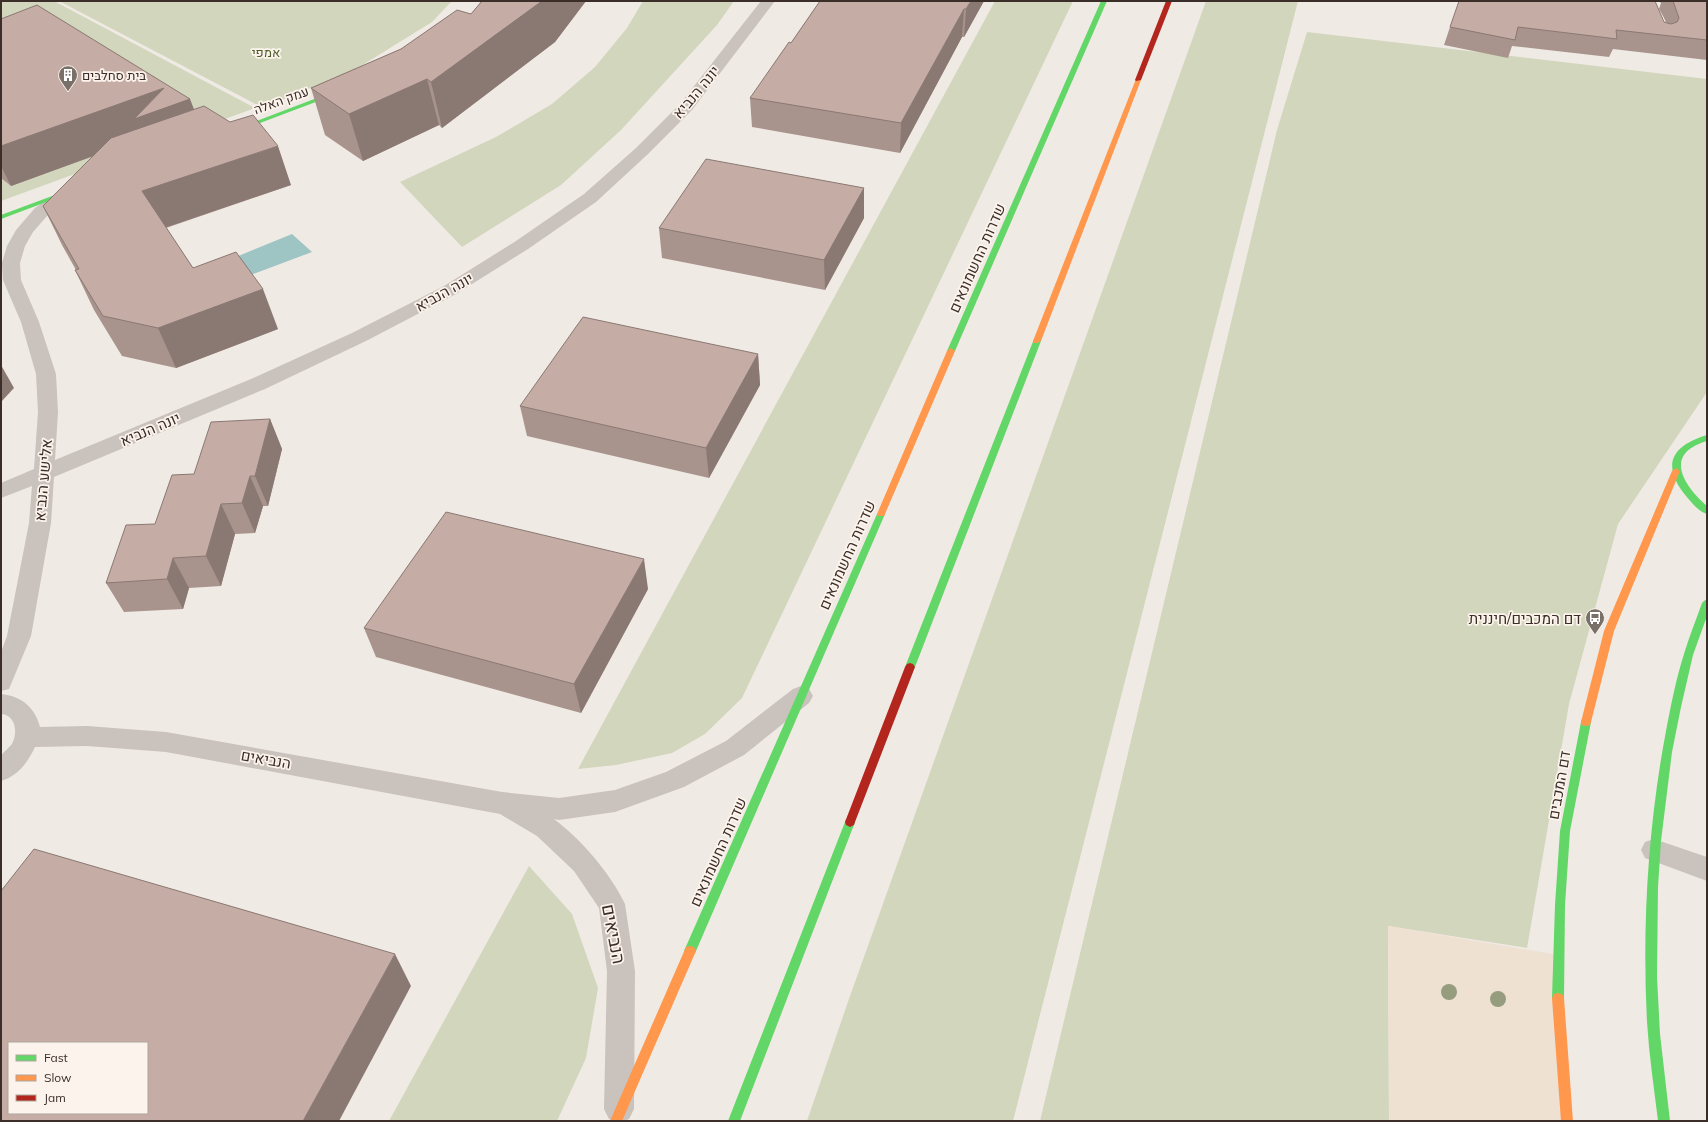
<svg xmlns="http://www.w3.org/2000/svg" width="1708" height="1122" font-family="Mulish,Heebo,sans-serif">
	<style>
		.green { fill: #d2d6bd }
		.plaza { fill: #efe1d2 }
		.water { fill: #9ec5c3 }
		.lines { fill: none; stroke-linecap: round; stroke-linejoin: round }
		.street { fill: #cac2bc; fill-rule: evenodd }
		.fast { fill: #63d668; fill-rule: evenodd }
		.slow { fill: #ff974d; fill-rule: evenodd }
		.jam { fill: #b3261e; fill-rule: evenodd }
		.tree { fill: #969c7e }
		.wall { fill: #a9948d }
		.shaded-wall { fill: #8a7873 }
		.building { fill: #c5aca4; stroke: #8a7873; fill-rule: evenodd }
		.labels { text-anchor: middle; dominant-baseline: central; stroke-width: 3.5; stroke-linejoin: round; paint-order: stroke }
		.far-park-label { font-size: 13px; fill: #4c5c2a; stroke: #fcf4ec }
		.far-poi-label { font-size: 13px; fill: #3b2e29; stroke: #fcf4ec; text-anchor: start }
		.far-street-label { font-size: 13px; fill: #3b2e29; stroke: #fcf4ec }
		.street-label { font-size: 15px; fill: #3b2e29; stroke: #fcf4ec }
		.poi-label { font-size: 15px; fill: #3b2e29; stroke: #fcf4ec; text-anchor: end }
		.near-street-label { font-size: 18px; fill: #3b2e29; stroke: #fcf4ec }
	</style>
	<rect width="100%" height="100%" fill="#f0eae4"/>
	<g class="green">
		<path d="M1,1h53l201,107 -254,93z"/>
		<path d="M59,1h393l-20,21 -76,47 -93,39z"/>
		<path d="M643,1h91l-17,24 -96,105 -60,55 -99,62 -62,-65 96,-45 56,-33 43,-37 32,-39z"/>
		<path d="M995,1h78l-331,697 -37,36 -33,19 -56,12 -38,4z"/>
		<path d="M1206,1h92l-285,1120h-206l43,-125z"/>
		<path d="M1307,32l400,47v313l-89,132 -49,180 -42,244 -139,-22 1,195h-349l237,-991z"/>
		<path d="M529,866l43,48 26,74 -12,70 -29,63h-168z"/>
	</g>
	<path class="plaza" d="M1388,926l171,29 10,166h-180z"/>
	<path class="water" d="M292,234l20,18 -88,33 -15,-17z"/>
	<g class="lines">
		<g class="street">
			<path d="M761,1h14l-83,109 -44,44 -52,48 -68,47 -72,45 -90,47 -101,48 -211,88 -3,46 -20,113 -22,53 -8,2v-39l6,-16 22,-113 3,-37 -31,12v-15l33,-14 4,-57 -2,-38 -15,-52 -18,-42 -1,-17 5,-17 9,-16 19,-22 29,-20 6,-1 6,1 2,4 -2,4 -29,20 -14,16 -8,14 -5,17 1,17 18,42 17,52 2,38 -3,48 196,-81 101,-46 92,-47 72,-45 68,-47 52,-46 44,-44z"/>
			<path d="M801,686l8,3 4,7 -4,7 -65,52 -60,32 -69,25 -56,8 -5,-1c27,20 57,55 71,85l10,67 -1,138 -5,10c-6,3 -14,3 -20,0l-5,-10 3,-138 -8,-63 -25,-37 -37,-35 -37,-22 -334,-62 -79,-6 -52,1c-7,15 -17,29 -34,34 0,-6 -1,-20 0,-25 3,-5 8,-8 11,-12 6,-11 4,-29 -11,-30v-20c20,2 34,13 39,33l47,-1 79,6 336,60 57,6 56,-8 51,-18 60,-31 67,-52z"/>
			<path d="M1654,839l53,18v24l-62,-23 -4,-8 4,-8z"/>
		</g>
		<g class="fast">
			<path d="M1101,1h6l-152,350 -4,3 -3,-1 -1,-2z"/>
			<path d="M343,88l2,1v2l-112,42h-4l-1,-1z"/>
			<path d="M79,186l2,1v2l-80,30v-4z"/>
			<path d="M1034,339h3l4,2 -126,326 -2,3h-6l-2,-3z"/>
			<path d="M1707,435v6c-44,13 -24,44 0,65v8c-8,-2 -16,-12 -21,-18 -25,-31 -15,-50 21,-61z"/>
			<path d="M881,511l4,3 -189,437 -2,4 -4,1 -4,-1 -2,-4 193,-437z"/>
			<path d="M1707,599v17l-14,39 -12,52 -9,45 -11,89 -3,46 -1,90 3,57 10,87h-12c-4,-33 -9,-66 -11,-99 -5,-97 1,-196 19,-291 5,-26 10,-52 18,-77 5,-17 12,-34 18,-51l2,-2z"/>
			<path d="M1586,718l4,1 1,3 -21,109 -5,74 -1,93 -2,4 -4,1 -4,-1 -2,-4 3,-93 5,-74 21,-109 1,-3z"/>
			<path d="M850,817l4,2 1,3 -115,299h-12l117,-299 1,-3z"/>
		</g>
		<g class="slow">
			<path d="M1136,79l5,1 -100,261 -4,2h-3l-1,-2z"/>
			<path d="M951,348l4,3 -70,163 -1,2h-6l-1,-2 70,-163z"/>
			<path d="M1676,468l4,3 -66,160 -23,91 -1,3 -4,1 -4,-1 -1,-3 23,-91 68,-160z"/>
			<path d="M690,946l4,1 2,4 -74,170h-12l76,-174z"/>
			<path d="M1558,993l4,1 2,4 9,123h-12l-9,-123 2,-4z"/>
		</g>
		<g class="jam">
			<path d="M1166,1h6l-31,79 -5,1 -1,-1z"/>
			<path d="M910,663l3,1 2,3 -60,155 -1,3 -4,2 -4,-2 -1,-3 60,-155 2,-3z"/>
		</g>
	</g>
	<g class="tree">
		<circle cx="1449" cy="992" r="8"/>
		<circle cx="1498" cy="999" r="8"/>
	</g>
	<g class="wall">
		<path d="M482,1h104l-31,41 -113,86 -3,-3 -76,36 -38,-26 -14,-47 90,-39 70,-35z"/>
		<path d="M820,1h164l-20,36h-2l-62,116 -148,-26 -2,-29 41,-55z"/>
		<path d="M1659,1h48v59l-94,-11 -4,8 -97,-11 -4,12 -64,-13 6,-18 214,-5h2l-3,-6 -4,-7 2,-6z"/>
		<path d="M1,19l193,90 97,76 -125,43 27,40 85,61 -102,39 -54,-12 -28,-46 -19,-40h1l-14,-25 -19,-39 51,-50 -83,30 -10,-8z"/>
		<path d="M864,188v30l-39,72 -163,-32 -3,-30z"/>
		<path d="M758,354l2,31 -51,93 -182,-42 -7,-30z"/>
		<path d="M270,419l12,30 -14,57h-5l-8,27 -20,1 -14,52 -32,2 -6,21 -59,3 -18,-29 49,-59z"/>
		<path d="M648,589l-67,124 -205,-56 -12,-29z"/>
	</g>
	<g class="shaded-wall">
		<path d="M542,1h44l-31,41 -113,86 -11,-46z"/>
		<path d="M971,1h13l-20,36 2,-28z"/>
		<path d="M964,9l-2,28 -62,116 1,-30z"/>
		<path d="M427,79l12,46 -76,36 -14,-47z"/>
		<path d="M164,88l26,11 14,36 -62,3 -131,48 -10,-20v-20z"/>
		<path d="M278,146l13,39 -133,45 -16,-39z"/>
		<path d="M864,188v30l-39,72 -1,-30z"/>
		<path d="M263,289l15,40 -102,39 -18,-40z"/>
		<path d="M758,354l2,31 -51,93 -3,-30z"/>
		<path d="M1,365l13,23 -13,14z"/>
		<path d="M270,419l12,30 -14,57 -13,-30z"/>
		<path d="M250,476l13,30 -8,27 -13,-30z"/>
		<path d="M221,504l14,30 -14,52 -15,-30z"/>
		<path d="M173,558l16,30 -6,21 -16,-30z"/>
		<path d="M644,559l4,30 -67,124 -7,-29z"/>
		<path d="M395,954l16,32 -72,135h-36z"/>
	</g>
	<g class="building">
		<path d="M482,1h60l-111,81 -4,-3 -78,35 -38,-26 90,-39 56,-39 14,4z"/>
		<path d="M820,1h151l-5,8h-2l-63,114 -151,-25 39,-56 2,1z"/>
		<path d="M1459,1h196l9,21 7,2 6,-2 2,-4 -6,-17h34v39l-91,-10 1,9 -99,-12 -3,13 -65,-13z"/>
		<path d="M37,5l153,94 -56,20 30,-31 -163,58v-127z"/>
		<path d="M204,106l26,16 23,-7 25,31 -136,45 51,77 43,-16 27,37 -105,39 -55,-12 -28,-46 4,-1 -36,-63 68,-68z"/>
		<path d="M706,159l158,29 -40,72 -165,-32z"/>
		<path d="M583,317l175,37 -52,94 -186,-42z"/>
		<path d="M270,419l-15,57h-5l-8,27 -21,1 -15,52 -33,2 -6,21 -61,4 20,-58 29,-1 17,-49 22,-1 17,-52z"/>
		<path d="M446,512l198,47 -70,125 -210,-56z"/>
		<path d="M34,849l361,105 -92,167h-302v-230zM9,1043h138v70h-138z"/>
	</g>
	<defs>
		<symbol id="building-pin" viewBox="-11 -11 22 30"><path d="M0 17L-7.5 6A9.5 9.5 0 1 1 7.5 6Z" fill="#7a706a" stroke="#fcf4ec"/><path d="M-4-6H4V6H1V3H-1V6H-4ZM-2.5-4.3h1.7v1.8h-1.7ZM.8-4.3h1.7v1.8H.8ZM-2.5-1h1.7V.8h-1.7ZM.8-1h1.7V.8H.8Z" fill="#fff"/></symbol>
		<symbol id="bus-pin" viewBox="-11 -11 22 30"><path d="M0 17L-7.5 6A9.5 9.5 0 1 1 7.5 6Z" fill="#7a706a" stroke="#fcf4ec"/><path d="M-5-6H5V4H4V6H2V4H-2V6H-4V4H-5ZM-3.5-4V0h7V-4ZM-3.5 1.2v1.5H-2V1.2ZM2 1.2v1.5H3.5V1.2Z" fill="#fff"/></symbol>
	</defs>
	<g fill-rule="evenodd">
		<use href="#building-pin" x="57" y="64" width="22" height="30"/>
		<use href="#bus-pin" x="1584" y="607" width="22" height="30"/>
	</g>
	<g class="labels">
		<g class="far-park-label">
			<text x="266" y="52">אמפי</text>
		</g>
		<g class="far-poi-label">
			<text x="82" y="75">בית סחלבים</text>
		</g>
		<g class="far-street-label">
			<text transform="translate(281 100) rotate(-20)">עמק האלה</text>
		</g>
		<g class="street-label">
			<text transform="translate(696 92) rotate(-50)">יונה הנביא</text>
			<text transform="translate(977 258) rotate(-66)">שדרות החשמונאים</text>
			<text transform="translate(444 292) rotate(-29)">יונה הנביא</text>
			<text transform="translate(150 429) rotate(-23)">יונה הנביא</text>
			<text transform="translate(43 480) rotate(-85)">אלישע הנביא</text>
			<text transform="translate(847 555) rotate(-66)">שדרות החשמונאים</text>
			<text transform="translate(266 759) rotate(10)">הנביאים</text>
			<text transform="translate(1559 785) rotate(-80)">דם המכבים</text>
			<text transform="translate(718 852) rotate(-66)">שדרות החשמונאים</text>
		</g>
		<g class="poi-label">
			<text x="1581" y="618">דם המכבים/חיננית</text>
		</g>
		<g class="near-street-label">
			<text transform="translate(614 934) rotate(79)">הנביאים</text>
		</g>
	</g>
	<rect width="1708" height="1122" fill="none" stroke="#3b2e29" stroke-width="4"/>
	<rect x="8" y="1042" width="140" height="72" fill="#fcf4ec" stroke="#afa59e"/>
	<rect x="16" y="1055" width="20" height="6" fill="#63d668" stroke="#afa59e"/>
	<text x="44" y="1062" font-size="12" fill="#3b2e29">Fast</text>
	<rect x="16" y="1075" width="20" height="6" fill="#ff974d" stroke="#afa59e"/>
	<text x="44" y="1082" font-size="12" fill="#3b2e29">Slow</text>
	<rect x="16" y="1095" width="20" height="6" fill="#b3261e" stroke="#afa59e"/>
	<text x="44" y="1102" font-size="12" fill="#3b2e29">Jam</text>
</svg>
